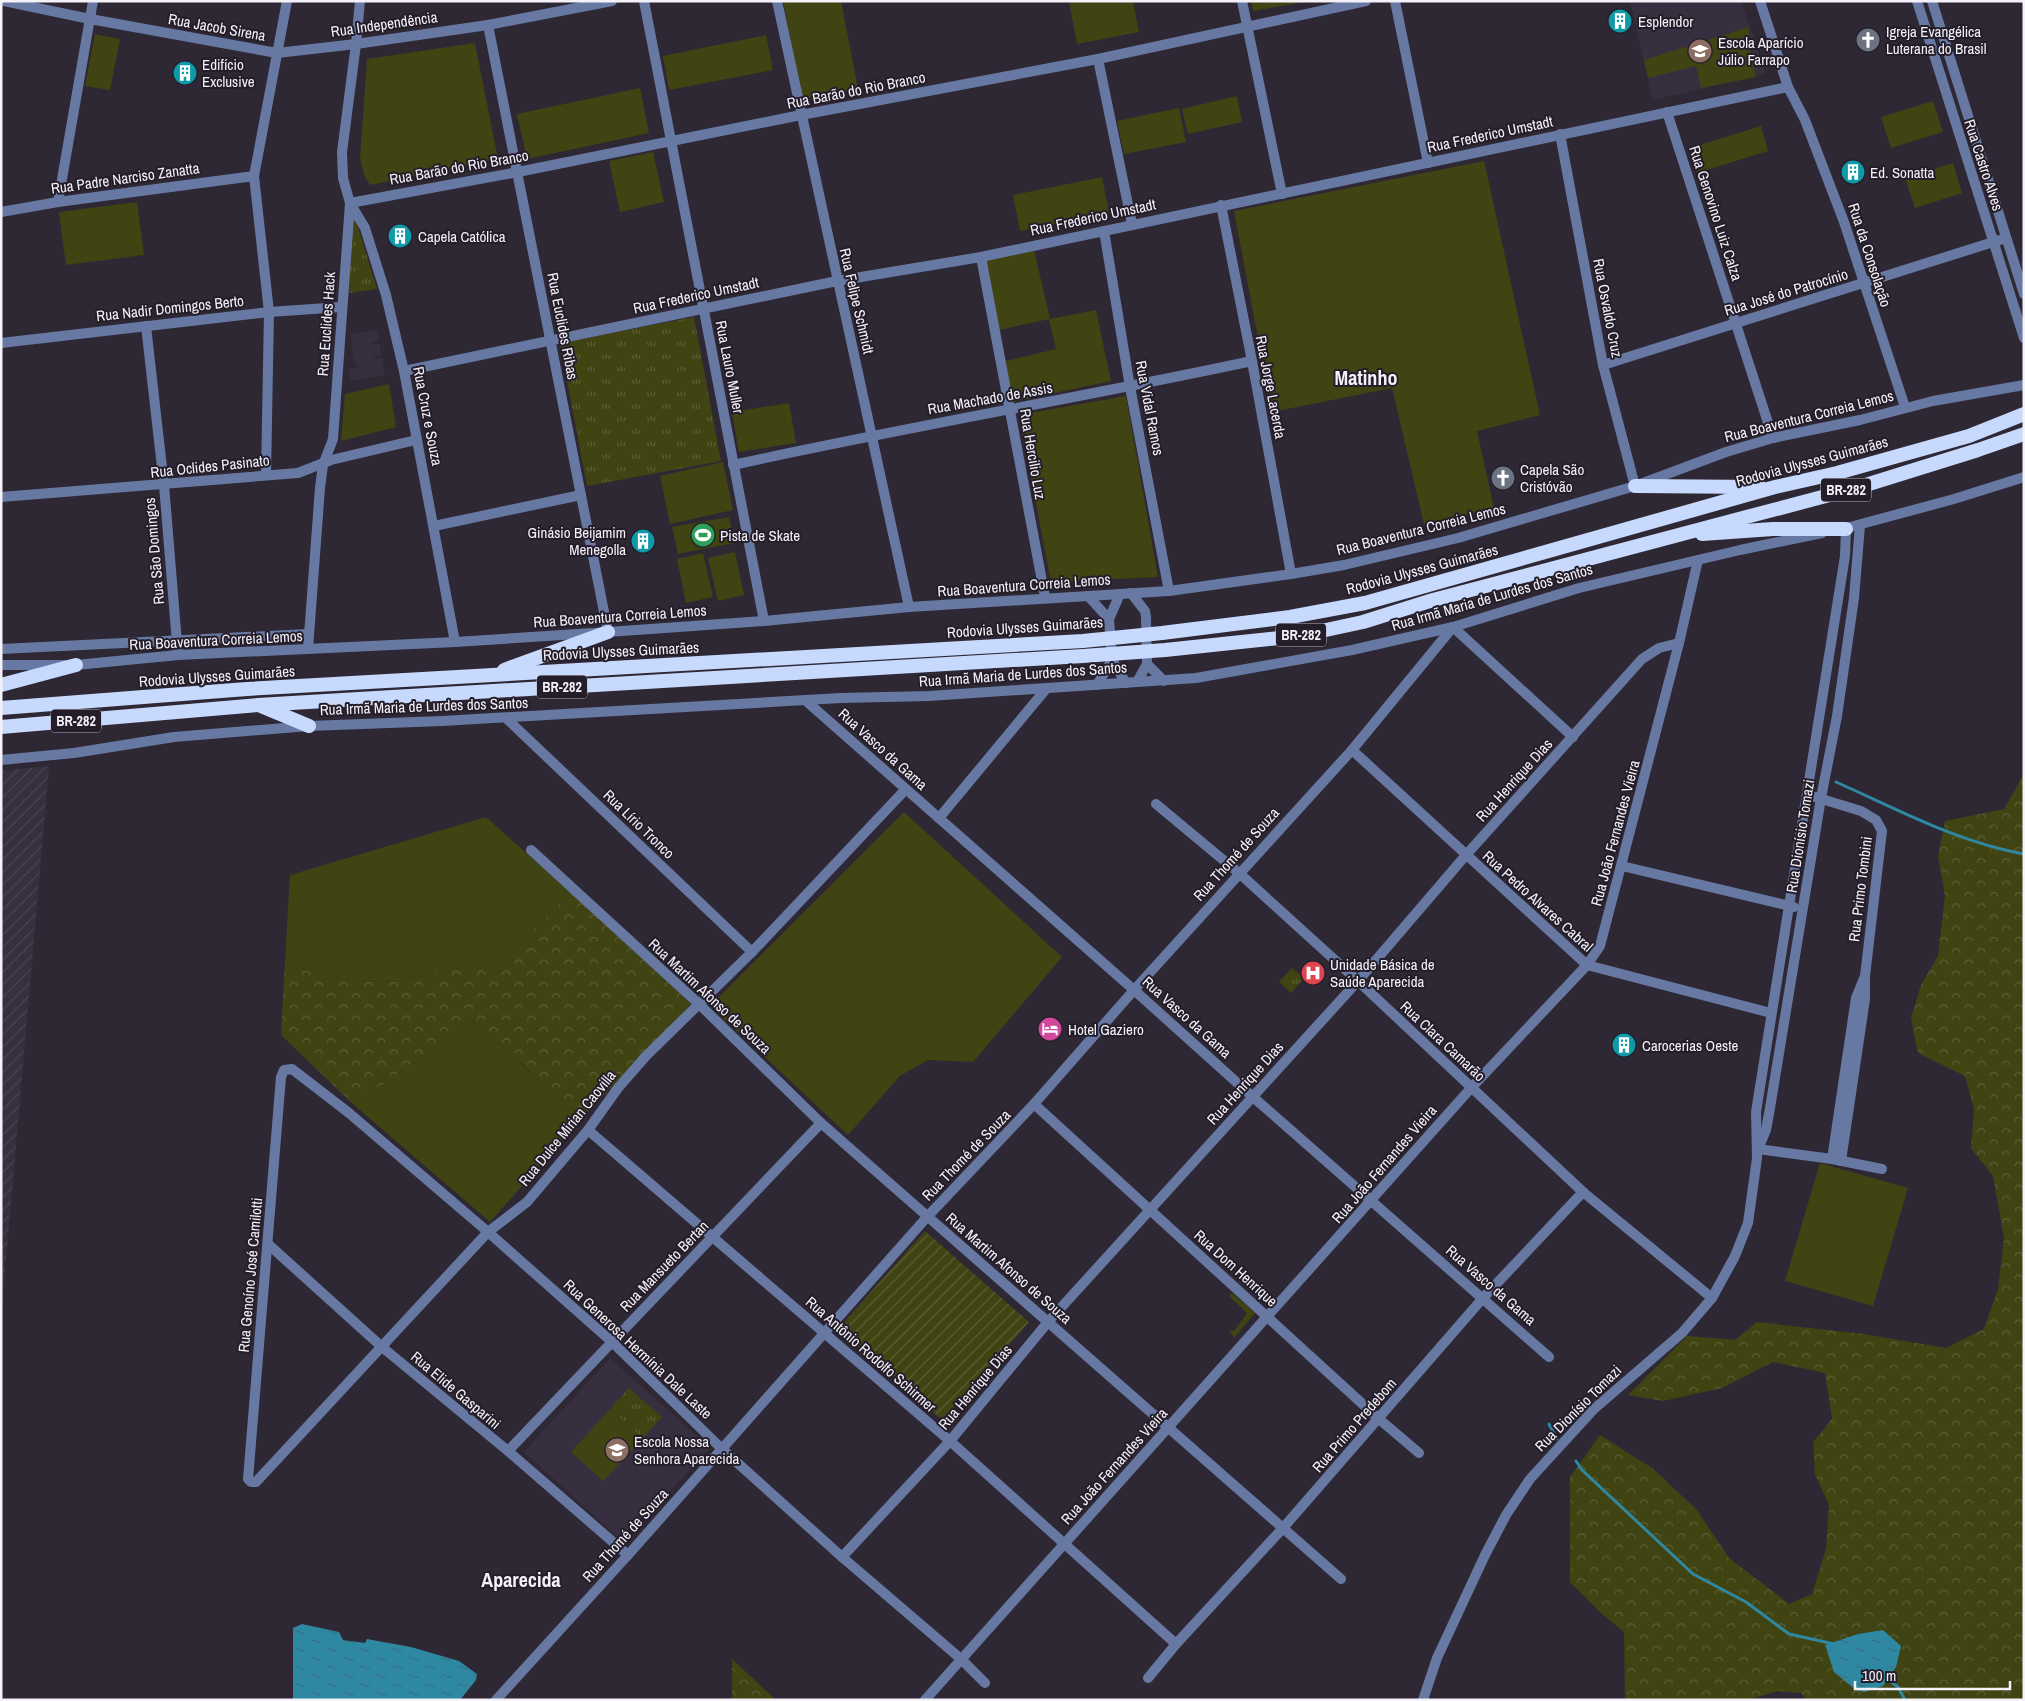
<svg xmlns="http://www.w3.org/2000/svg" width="2025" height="1701" font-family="'Archivo Narrow',sans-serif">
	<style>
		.built { fill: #372e40 }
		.industrial { fill: url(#industrial-furrows) }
		.grass { fill: #404312 }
		.forest { fill: url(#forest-crowns) }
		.park { fill: url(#park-tufts) }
		.garden { fill: url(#garden-furrows) }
		.water { fill: url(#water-ripples) }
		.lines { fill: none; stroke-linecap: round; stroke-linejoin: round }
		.stream { stroke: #2e88a1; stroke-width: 3 }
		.minor { stroke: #6779a3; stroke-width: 10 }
		.tertiary { stroke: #6779a3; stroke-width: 10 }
		.trunk { stroke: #c8d9fe; stroke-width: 14 }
		.labels { text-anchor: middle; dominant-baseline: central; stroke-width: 4; stroke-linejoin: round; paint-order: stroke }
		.shield { fill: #241e2a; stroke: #b6b2bb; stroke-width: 1 }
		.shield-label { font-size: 14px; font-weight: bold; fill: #f5f1f9 }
		.poi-label { font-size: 15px; fill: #f5f1f9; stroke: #241e2a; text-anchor: start }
		.street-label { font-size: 15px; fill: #f5f1f9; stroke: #241e2a }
		.district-label { font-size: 20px; font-weight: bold; fill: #f5f1f9; stroke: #241e2a }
	</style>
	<defs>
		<pattern id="industrial-furrows" width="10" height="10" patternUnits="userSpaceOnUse" patternTransform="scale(1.25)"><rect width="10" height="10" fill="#372e40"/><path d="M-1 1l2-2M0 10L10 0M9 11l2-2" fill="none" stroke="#4b4253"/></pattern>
		<pattern id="forest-crowns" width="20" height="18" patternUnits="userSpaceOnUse" patternTransform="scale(1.25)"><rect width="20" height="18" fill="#404312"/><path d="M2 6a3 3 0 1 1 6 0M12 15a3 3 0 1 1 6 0" fill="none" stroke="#5c5f35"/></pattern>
		<pattern id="park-tufts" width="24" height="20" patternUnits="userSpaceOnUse" patternTransform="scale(1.25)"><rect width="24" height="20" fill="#404312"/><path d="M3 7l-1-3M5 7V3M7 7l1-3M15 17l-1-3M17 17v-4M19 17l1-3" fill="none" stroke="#5c5f35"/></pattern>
		<pattern id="garden-furrows" width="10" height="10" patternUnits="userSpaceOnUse" patternTransform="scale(1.25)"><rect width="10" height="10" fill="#404312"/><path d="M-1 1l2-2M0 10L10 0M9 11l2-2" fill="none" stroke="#5c5f35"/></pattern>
		<pattern id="water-ripples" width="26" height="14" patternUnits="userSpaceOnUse" patternTransform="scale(1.25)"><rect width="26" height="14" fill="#2e88a1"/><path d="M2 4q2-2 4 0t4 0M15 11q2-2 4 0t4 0" fill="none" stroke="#396e7f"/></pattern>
	</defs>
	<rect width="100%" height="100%" fill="#2e2834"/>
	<g class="built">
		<path d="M1630,1h111l25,73 -113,26z"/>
		<path d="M377,330l2,11 -8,2v2l9,-1 1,11 -7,2v2l8,-1 3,17 -34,6 -2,-12 8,-1 -1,-7h-3l-2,-27z"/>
		<path d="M610,1358l100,90 -87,94 -99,-90z"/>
	</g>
	<path class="industrial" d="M49,766l-48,551v-546z"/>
	<g class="grass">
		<path d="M783,1h58l17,88 -56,11z"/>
		<path d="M1069,1h64l6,31 -62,12z"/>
		<path d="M1251,1h59l-57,10z"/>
		<path d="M1749,27v17l7,33 -55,11 -5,-22 -48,12 -4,-18z"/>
		<path d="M95,34l25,5 -10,51 -25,-4z"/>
		<path d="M766,35l7,35 -104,20 -6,-34z"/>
		<path d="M475,43l23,116 -128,26 -6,-10 -4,-17 7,-99z"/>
		<path d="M640,88l9,45 -122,26 -10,-45z"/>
		<path d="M1237,96l5,26 -54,12 -6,-25z"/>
		<path d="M1933,101l10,31 -52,16 -10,-31z"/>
		<path d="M1179,108l7,34 -62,12 -7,-33z"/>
		<path d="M1761,126l7,25 -71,22 -7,-25z"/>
		<path d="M653,152l11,50 -44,10 -11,-51z"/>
		<path d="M1484,161l56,254 -63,16 17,77 -70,16 -32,-136 -120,24 -38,-201z"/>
		<path d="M1953,163l9,30 -47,15 -10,-30z"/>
		<path d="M1102,177l7,36 -89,18 -7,-36z"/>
		<path d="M137,202l7,53 -78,10 -7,-53z"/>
		<path d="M1034,250l16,69 46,-9 15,71 -98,21 -8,-41 51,-12 -7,-30 -50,11 -15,-69z"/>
		<path d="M389,384l7,43 -55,14 4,-47z"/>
		<path d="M1126,396l32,181 -107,5 -32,-167z"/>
		<path d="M789,403l7,40 -57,9 -7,-40z"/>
		<path d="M723,462l10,48 -63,14 -10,-48z"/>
		<path d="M729,517l5,26 -56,11 -6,-27z"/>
		<path d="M735,552l9,43 -26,6 -10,-43z"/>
		<path d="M703,553l10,44 -27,6 -9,-44z"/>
		<path d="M904,812l158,145 -89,105 -45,-2 -28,16 -52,59 -138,-129z"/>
		<path d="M486,817l85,76 -74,72 -36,3 -67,14 -70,-4 -39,-17 5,-86z"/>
		<path d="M473,1021l109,97 -92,104 -137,-118 34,-22z"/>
		<path d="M1820,1163l88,25 -35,118 -88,-25z"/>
		<path d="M1232,1293l23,20 -21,25 -5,-8 5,1 13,-18 -18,-17z"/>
		<path d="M610,1409l33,29 -40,43 -32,-29z"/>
	</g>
	<g class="forest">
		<path d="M2024,774v926h-217l-6,-7 -23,-2 -31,9h-122l-1,-68 -22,-18 -32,-32v-105l30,-42 52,33 44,41 33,49 60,46 23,-10 14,-45 3,-44 -14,-31 -2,-32 19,-23 -7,-46 -52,-11 -51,26 -59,13 -35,-6 59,-59 48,4 22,-18 106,12 83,14 38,-19 14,-40 6,-51 -11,-62 -22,-28 3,-39 -9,-33 -47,-23 -7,-35 10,-33 17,-29 7,-60 -7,-40 7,-35 59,-12z"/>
		<path d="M571,893l120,111 -109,114 -109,-97 -86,61 -34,22 -72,-69 4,-74 39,17 70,4 67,-14 36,-3z"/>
		<path d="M732,1659l44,41h-44z"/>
	</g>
	<g class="park">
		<path d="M352,208l25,81 -28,4z"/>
		<path d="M694,317l27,144 -134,25 -27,-143z"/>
		<path d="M1292,968l12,10 -13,15 -12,-11z"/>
		<path d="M629,1388l33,29 -19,21 -33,-29z"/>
	</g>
	<path class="garden" d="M925,1231l104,91 -87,98 -104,-91z"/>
	<g class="water">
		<path d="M302,1624l37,8 4,8 22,3 2,-4 44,8 48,14 18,13 -1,6 -16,20h-167v-72z"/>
		<path d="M1883,1630l18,16 -5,21 -13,19 -19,6 -8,-2 -22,-18 -9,-27 33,-11z"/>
	</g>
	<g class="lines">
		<g class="stream">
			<path d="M1836,782c61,27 121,60 188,72"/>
			<path d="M1549,1424l8,15"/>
			<path d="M1576,1461l6,9 111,104 53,28 43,32 45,10"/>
			<path d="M1886,1678l12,9 7,13"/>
		</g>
		<g class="minor">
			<path d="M4,1l86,18 187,34 79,-9"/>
			<path d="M644,1l120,620"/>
			<path d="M777,1l132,606"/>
			<path d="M1242,1l40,193"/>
			<path d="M1395,1l33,162"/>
			<path d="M1760,1l28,86 17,33 39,102 61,185"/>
			<path d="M1917,1l107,337"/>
			<path d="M1932,1l92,293"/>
			<path d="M488,25l120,607"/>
			<path d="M1098,59l34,165"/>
			<path d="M1667,112l106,326"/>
			<path d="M1560,134l43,231 32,121"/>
			<path d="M58,202l35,-201"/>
			<path d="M1221,205l31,156 39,213"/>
			<path d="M1,212l57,-10 196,-26"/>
			<path d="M1104,231l26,156 39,204"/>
			<path d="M981,257l64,340"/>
			<path d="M146,326l18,159 14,170"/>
			<path d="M1,343l268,-31 73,-5"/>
			<path d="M1603,365l403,-127"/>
			<path d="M404,371l433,-90 144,-24 807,-170"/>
			<path d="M733,465c173,-38 346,-67 519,-104"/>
			<path d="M266,475l3,-163 -15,-136 33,-175"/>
			<path d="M1,497l297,-24 33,-13 85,-20"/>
			<path d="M434,526l147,-31"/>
			<path d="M1453,627l120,110"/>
			<path d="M1,649l308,-15"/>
			<path d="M308,649l12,-161 3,-23 10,-26 17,-236 168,-31 283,-57 297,-56 268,-58"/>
			<path d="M506,718l246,234"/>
			<path d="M1352,750l235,215 184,48"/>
			<path d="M905,790l-153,162 -106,104 -28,32 -30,42 -61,72 -39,30 -232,250h-5l-3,-3 33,-402 3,-7 8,-1 57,44 139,119 123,109 111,108 120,108 119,102 24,24"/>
			<path d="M1815,797l46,14 15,9 6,11 -17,145v23l-24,162"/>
			<path d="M1156,804l83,69 119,108 225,211 129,106"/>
			<path d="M939,818l107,-129"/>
			<path d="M531,850l168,154 122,119 520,456"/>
			<path d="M1622,866l172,41"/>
			<path d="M1134,990l119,107 296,260"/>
			<path d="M1034,1104l345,315 40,34"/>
			<path d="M588,1130l362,311 226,203"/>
			<path d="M1758,1149l8,-19 4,-22 51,-310 16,-82 17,-118 6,-73"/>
			<path d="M1758,1149l74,10 50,10"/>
			<path d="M1832,1159l24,-161 9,-22"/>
			<path d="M268,1244l114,103 126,104 120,104"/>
			<path d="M508,1451l313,-328"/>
			<path d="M842,1557l108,-116 98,-119 310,-341 108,-126 176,-196 17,-11 20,-5"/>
			<path d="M1148,1678l28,-34 107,-116 200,-230 100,-106"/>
			<path d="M1423,1700l14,-42 48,-103 21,-40 24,-36 64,-70 88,-76 30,-35 23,-42 13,-33 9,-65 -1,-46 89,-556 1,-27"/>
		</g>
		<g class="tertiary">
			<path d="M360,1l-4,43 -14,108 1,26 7,25 15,25 21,67 18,76 51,271"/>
			<path d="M356,44l132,-19 124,-24"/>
			<path d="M1839,530l115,-31 70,-22"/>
			<path d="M1131,593l14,18 1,6 1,47 -10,18"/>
			<path d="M1120,594l-11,25 3,41 14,23"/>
			<path d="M1088,596l21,23"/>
			<path d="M1147,664l17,17"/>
			<path d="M1,665h75l102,-10 277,-13 153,-10 156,-11 145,-14 260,-16 122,-17 53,-9 114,-27 177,-52 91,-34 47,-14 87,-18 73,-19 91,-16"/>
			<path d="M1097,685l15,-25"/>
			<path d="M805,700l329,290"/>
			<path d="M1,760l73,-7 100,-16 135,-11 133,-5 399,-23 88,-2 267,-18 156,-28 101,-23 126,-39 161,-38 82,-17"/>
			<path d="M496,1700l132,-145 299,-338 107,-113 100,-114 218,-240 101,-123"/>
			<path d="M925,1700l546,-612 116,-123 13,-19 79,-303 19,-83"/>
		</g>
		<g class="trunk">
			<path d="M1635,486l125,1"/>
			<path d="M1702,534l71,-5h73"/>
			<path d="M504,670l104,-38"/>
			<path d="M1,685l75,-20"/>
			<path d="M261,706l48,20"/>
			<path d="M1,708l246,-19 836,-48 79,-8 128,-16 75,-14 410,-116 62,-14 132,-37 55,-22"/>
			<path d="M1,727l257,-22 825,-49 82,-6 133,-14 65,-14 70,-22 423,-112 122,-38 46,-16"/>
		</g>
	</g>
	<defs>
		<symbol id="building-disc" viewBox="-11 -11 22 22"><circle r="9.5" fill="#0f9aa8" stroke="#241e2a"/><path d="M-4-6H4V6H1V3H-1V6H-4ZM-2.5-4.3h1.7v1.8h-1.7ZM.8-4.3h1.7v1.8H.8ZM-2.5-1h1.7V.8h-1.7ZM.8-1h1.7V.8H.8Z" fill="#fff"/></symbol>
		<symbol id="church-disc" viewBox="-11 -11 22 22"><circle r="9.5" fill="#6b7280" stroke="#241e2a"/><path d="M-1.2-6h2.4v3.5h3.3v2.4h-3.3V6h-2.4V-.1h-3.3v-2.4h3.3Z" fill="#fff"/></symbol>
		<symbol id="school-disc" viewBox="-11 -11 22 22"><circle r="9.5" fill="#8d6e63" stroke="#241e2a"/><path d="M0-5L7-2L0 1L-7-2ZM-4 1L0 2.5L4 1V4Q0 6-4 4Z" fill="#fff"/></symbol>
		<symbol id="stadium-disc" viewBox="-11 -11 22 22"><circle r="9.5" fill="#2e9e5b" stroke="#241e2a"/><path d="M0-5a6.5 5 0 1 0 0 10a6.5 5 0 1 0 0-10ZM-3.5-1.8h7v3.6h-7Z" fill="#fff"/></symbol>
		<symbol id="hospital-disc" viewBox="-11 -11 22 22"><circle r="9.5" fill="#e0444e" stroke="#241e2a"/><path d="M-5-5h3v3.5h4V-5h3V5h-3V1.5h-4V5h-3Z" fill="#fff"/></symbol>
		<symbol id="hotel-disc" viewBox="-11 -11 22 22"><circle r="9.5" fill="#d1479c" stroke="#241e2a"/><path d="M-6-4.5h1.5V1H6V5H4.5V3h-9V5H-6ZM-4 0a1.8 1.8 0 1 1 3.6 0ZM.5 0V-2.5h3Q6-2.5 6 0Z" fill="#fff"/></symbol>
	</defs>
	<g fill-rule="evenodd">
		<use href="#building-disc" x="1606" y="7" width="28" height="28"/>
		<use href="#church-disc" x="1854" y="26" width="28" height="28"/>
		<use href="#school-disc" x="1686" y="37" width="28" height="28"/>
		<use href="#building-disc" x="171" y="59" width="28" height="28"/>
		<use href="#building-disc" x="1839" y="158" width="28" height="28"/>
		<use href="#building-disc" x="386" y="222" width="28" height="28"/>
		<use href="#church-disc" x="1489" y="464" width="28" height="28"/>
		<use href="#stadium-disc" x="689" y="521" width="28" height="28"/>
		<use href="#building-disc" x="629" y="527" width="28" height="28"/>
		<use href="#hospital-disc" x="1299" y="959" width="28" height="28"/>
		<use href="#hotel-disc" x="1036" y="1015" width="28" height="28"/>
		<use href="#building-disc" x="1610" y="1031" width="28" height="28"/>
		<use href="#school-disc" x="603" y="1436" width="28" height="28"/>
	</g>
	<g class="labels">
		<g class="shield">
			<rect x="1821" y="478.5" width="50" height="23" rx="4"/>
			<rect x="1276" y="623.5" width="50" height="23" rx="4"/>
			<rect x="537" y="675.5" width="50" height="23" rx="4"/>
			<rect x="51" y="709.5" width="50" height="23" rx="4"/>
		</g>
		<g class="shield-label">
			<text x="1846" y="490">BR-282</text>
			<text x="1301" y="635">BR-282</text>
			<text x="562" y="687">BR-282</text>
			<text x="76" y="721">BR-282</text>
		</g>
		<g class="poi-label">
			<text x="1638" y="21">Esplendor</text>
			<text x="1886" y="31">Igreja Evangélica<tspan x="1886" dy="17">Luterana do Brasil</tspan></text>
			<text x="1718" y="42">Escola Aparício<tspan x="1718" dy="17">Júlio Farrapo</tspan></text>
			<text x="202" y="64">Edifício<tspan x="202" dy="17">Exclusive</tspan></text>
			<text x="1870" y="172">Ed. Sonatta</text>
			<text x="418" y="236">Capela Católica</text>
			<text x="1520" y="469">Capela São<tspan x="1520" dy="17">Cristóvão</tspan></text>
			<text x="626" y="532" text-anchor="end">Ginásio Beijamim<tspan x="626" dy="17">Menegolla</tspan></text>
			<text x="720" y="535">Pista de Skate</text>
			<text x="1330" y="964">Unidade Básica de<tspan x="1330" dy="17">Saúde Aparecida</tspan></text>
			<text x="1068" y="1029">Hotel Gaziero</text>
			<text x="1642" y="1045">Carocerias Oeste</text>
			<text x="634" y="1441">Escola Nossa<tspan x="634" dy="17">Senhora Aparecida</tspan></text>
		</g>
		<g class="street-label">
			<text transform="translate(384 24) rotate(-8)">Rua Independência</text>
			<text transform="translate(217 27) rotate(10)">Rua Jacob Sirena</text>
			<text transform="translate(856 90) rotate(-11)">Rua Barão do Rio Branco</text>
			<text transform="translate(1490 134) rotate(-12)">Rua Frederico Umstadt</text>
			<text transform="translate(1984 165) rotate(72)">Rua Castro Alves</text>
			<text transform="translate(459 167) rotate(-10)">Rua Barão do Rio Branco</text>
			<text transform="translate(125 178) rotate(-8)">Rua Padre Narciso Zanatta</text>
			<text transform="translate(1716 213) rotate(72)">Rua Genovino Luiz Calza</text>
			<text transform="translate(1093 217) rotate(-12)">Rua Frederico Umstadt</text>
			<text transform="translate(1870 255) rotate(72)">Rua da Consolação</text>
			<text transform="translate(1786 292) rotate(-17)">Rua José do Patrocínio</text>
			<text transform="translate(696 295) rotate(-12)">Rua Frederico Umstadt</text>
			<text transform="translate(857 301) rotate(77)">Rua Felipe Schmidt</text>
			<text transform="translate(170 308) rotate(-6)">Rua Nadir Domingos Berto</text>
			<text transform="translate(1608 308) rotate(79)">Rua Osvaldo Cruz</text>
			<text transform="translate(326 324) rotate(-86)">Rua Euclides Hack</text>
			<text transform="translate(563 326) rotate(79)">Rua Euclides Ribas</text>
			<text transform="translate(730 367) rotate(79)">Rua Lauro Muller</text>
			<text transform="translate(1271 387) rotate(79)">Rua Jorge Lacerda</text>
			<text transform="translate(990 398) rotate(-10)">Rua Machado de Assis</text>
			<text transform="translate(1150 408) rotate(79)">Rua Vidal Ramos</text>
			<text transform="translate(428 416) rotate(79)">Rua Cruz e Souza</text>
			<text transform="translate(1809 416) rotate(-14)">Rua Boaventura Correia Lemos</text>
			<text transform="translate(1033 454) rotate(80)">Rua Hercilio Luz</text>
			<text transform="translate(1812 461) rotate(-15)">Rodovia Ulysses Guimarães</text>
			<text transform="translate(210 466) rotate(-6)">Rua Oclides Pasinato</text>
			<text transform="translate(1421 529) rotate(-14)">Rua Boaventura Correia Lemos</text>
			<text transform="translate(154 551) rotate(-95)">Rua São Domingos</text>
			<text transform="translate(1422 569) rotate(-15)">Rodovia Ulysses Guimarães</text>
			<text transform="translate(1024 585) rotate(-4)">Rua Boaventura Correia Lemos</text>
			<text transform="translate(1492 597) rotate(-16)">Rua Irmã Maria de Lurdes dos Santos</text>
			<text transform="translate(620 616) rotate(-4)">Rua Boaventura Correia Lemos</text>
			<text transform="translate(1025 627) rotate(-4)">Rodovia Ulysses Guimarães</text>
			<text transform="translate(216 640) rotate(-3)">Rua Boaventura Correia Lemos</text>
			<text transform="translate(621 651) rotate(-3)">Rodovia Ulysses Guimarães</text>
			<text transform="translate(1023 674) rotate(-4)">Rua Irmã Maria de Lurdes dos Santos</text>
			<text transform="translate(217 676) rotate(-4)">Rodovia Ulysses Guimarães</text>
			<text transform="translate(424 706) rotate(-2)">Rua Irmã Maria de Lurdes dos Santos</text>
			<text transform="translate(883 749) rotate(42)">Rua Vasco da Gama</text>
			<text transform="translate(1514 780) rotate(-48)">Rua Henrique Dias</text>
			<text transform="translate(639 824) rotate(44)">Rua Lírio Tronco</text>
			<text transform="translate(1615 833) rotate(-75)">Rua João Fernandes Vieira</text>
			<text transform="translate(1800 836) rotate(-81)">Rua Dionísio Tomazi</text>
			<text transform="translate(1236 854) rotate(-48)">Rua Thomé de Souza</text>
			<text transform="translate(1860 889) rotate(-83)">Rua Primo Tombini</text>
			<text transform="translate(1538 901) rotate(42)">Rua Pedro Alvares Cabral</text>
			<text transform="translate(710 996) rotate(43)">Rua Martim Afonso de Souza</text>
			<text transform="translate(1187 1017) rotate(42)">Rua Vasco da Gama</text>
			<text transform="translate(1443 1041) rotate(43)">Rua Clara Camarão</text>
			<text transform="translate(1245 1083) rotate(-48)">Rua Henrique Dias</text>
			<text transform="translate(567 1128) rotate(-51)">Rua Dulce Mirian Caovilla</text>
			<text transform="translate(966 1155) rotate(-46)">Rua Thomé de Souza</text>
			<text transform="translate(1384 1164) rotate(-49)">Rua João Fernandes Vieira</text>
			<text transform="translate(664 1266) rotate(-46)">Rua Mansueto Bertan</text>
			<text transform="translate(1009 1268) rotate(41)">Rua Martim Afonso de Souza</text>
			<text transform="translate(1236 1268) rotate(42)">Rua Dom Henrique</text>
			<text transform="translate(250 1275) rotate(-85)">Rua Genoíno José Camilotti</text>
			<text transform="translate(1491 1285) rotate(41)">Rua Vasco da Gama</text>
			<text transform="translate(638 1349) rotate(43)">Rua Generosa Hermínia Dale Laste</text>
			<text transform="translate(871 1354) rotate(41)">Rua Antônio Rodolfo Schirmer</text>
			<text transform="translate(975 1387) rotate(-50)">Rua Henrique Dias</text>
			<text transform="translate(456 1390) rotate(40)">Rua Elide Gasparini</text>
			<text transform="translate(1578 1408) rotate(-45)">Rua Dionísio Tomazi</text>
			<text transform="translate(1354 1425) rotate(-49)">Rua Primo Predebom</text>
			<text transform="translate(1114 1466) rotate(-48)">Rua João Fernandes Vieira</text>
			<text transform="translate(625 1535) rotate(-48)">Rua Thomé de Souza</text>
		</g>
		<g class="district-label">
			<text x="1366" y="377">Matinho</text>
			<text x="521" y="1579">Aparecida</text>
		</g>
	</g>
	<rect width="2025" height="1701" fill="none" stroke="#f5f1f9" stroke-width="5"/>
	<path d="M1855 1681v8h155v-8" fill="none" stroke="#f5f1f9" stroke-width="2.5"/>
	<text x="1862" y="1681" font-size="15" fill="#f5f1f9" stroke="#241e2a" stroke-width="4" paint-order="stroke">100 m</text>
</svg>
